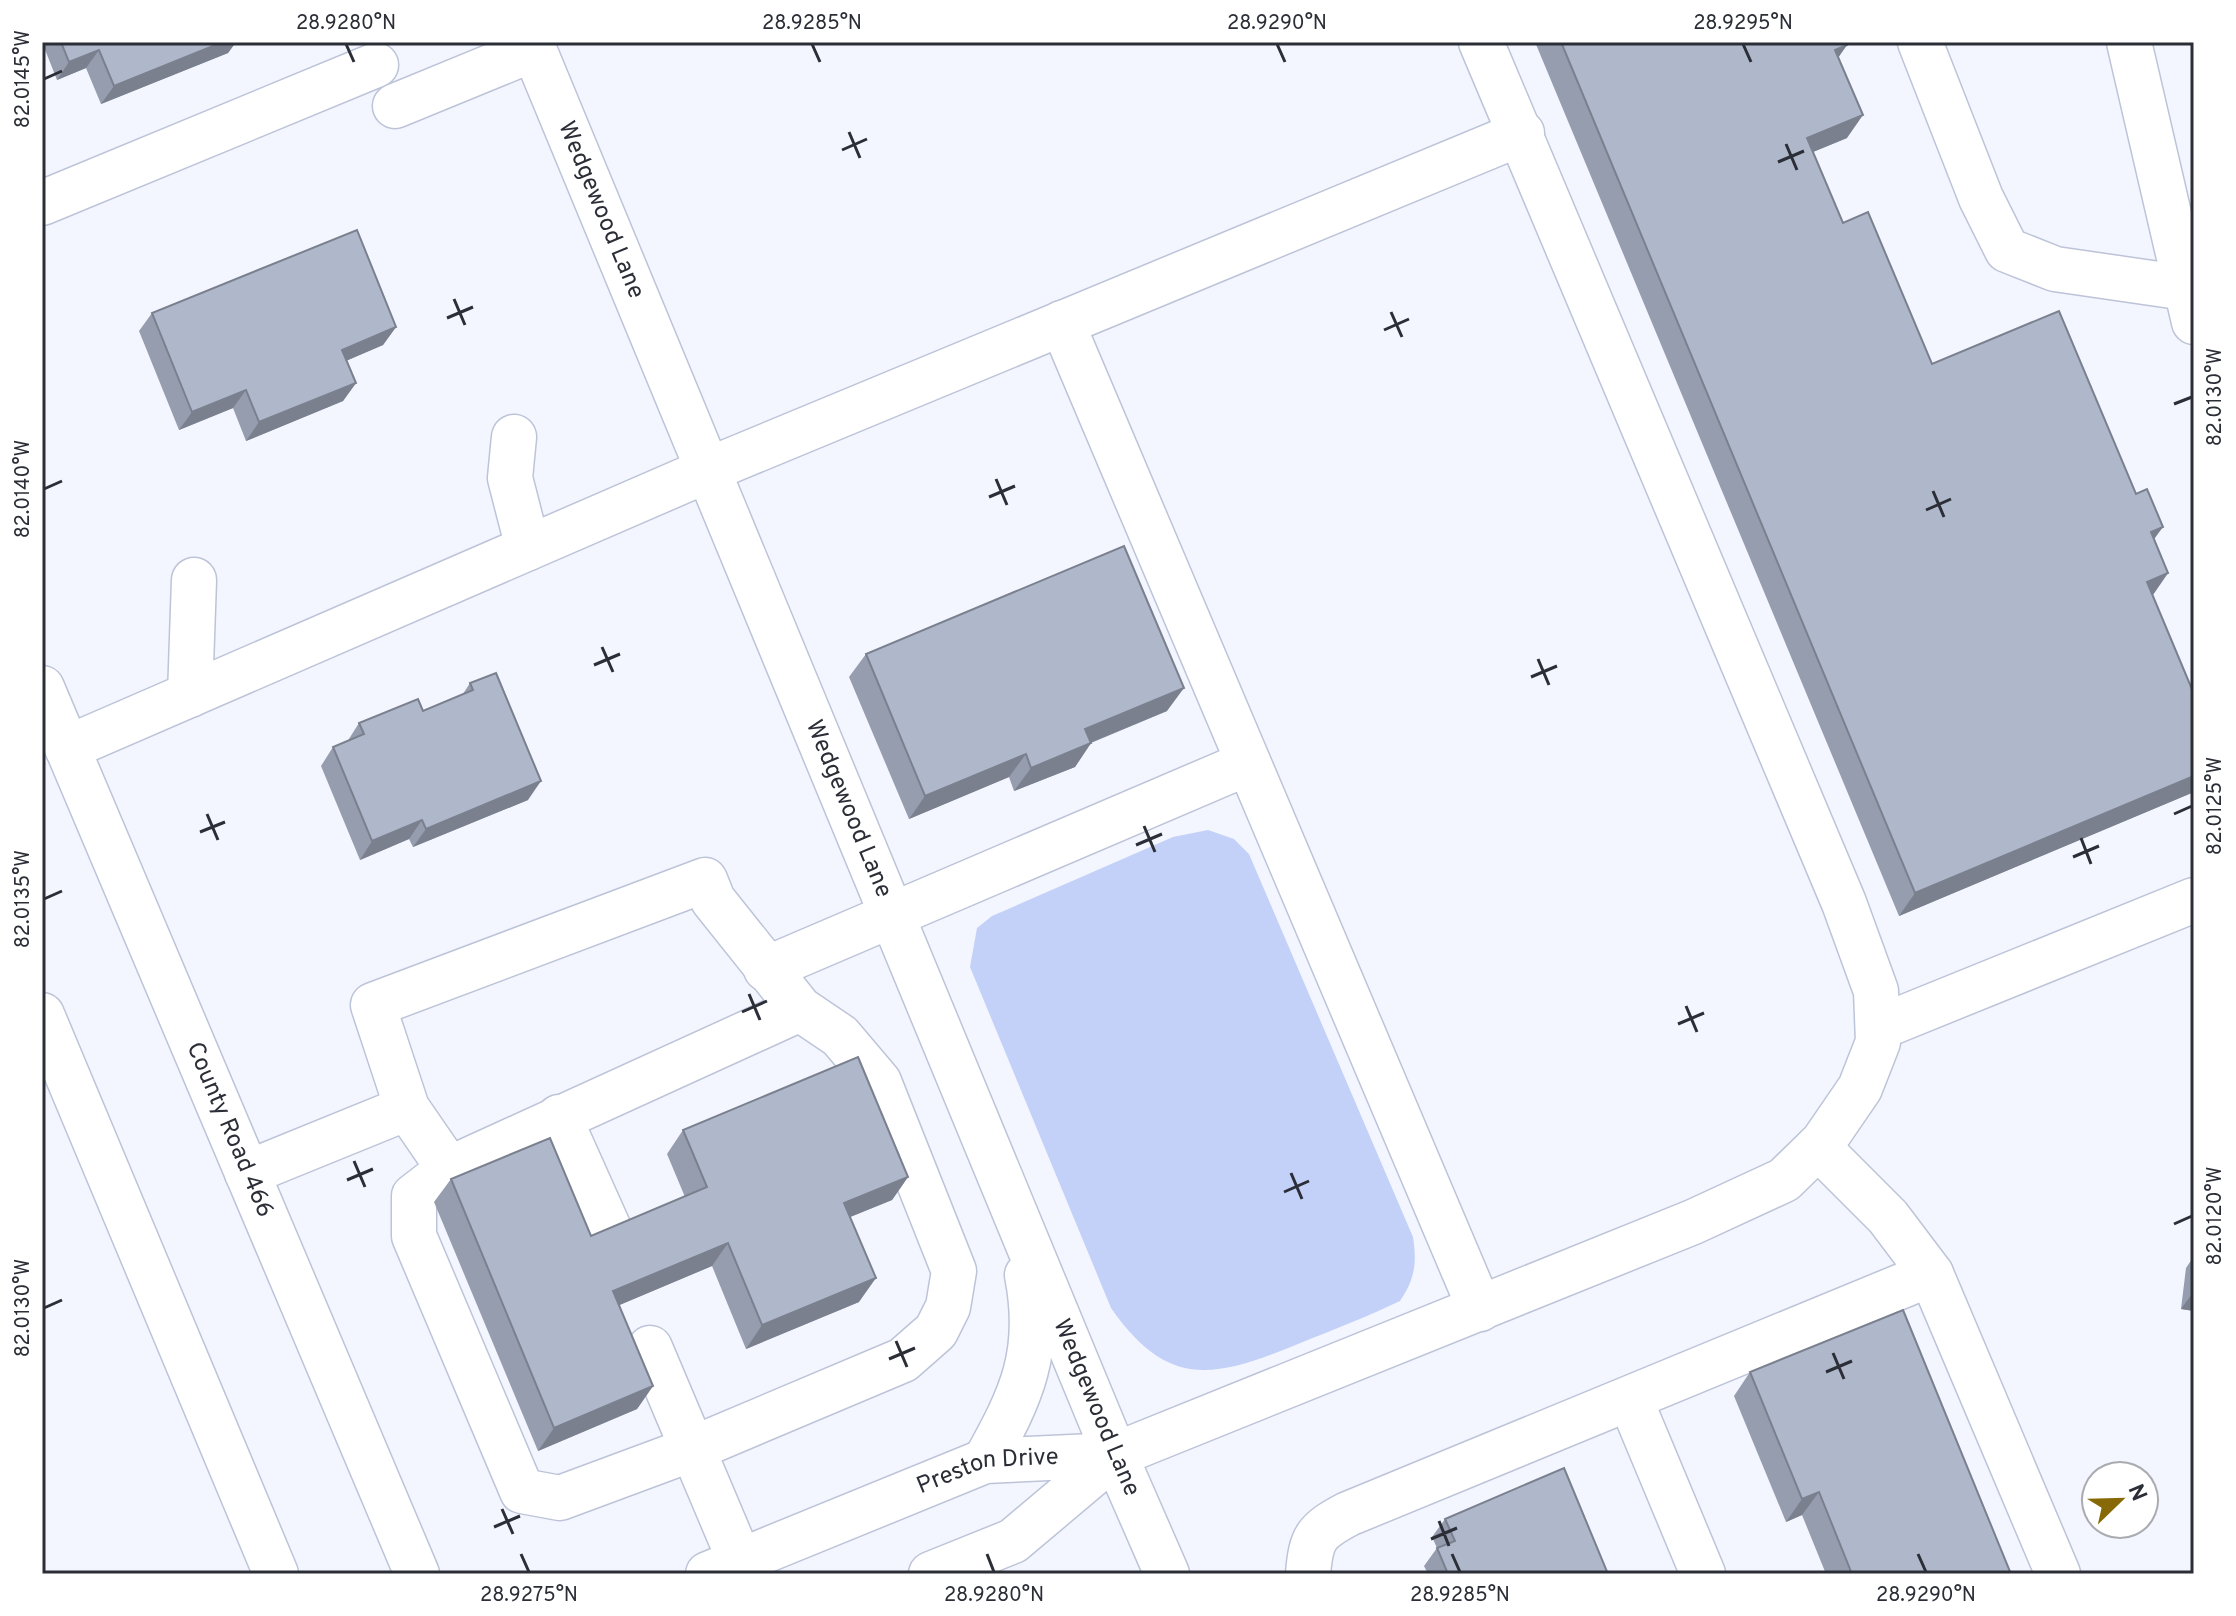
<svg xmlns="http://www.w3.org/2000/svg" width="2236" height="1616" font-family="Overpass,sans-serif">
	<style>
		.green { fill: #c3d1f8 }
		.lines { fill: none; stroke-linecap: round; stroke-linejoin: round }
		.minor-casing { stroke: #bdc4d8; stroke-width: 47 }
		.major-casing { stroke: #bdc4d8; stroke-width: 47 }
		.minor { stroke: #fff; stroke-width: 44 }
		.major { stroke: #fff; stroke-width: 44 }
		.wall { fill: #969daf }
		.shaded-wall { fill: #7a808e }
		.building { fill: #afb7cb; stroke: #7a808e; stroke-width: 2 }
		.ticks { fill: none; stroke: #2b2e36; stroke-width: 3 }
		.labels { text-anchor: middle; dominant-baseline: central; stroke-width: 6; stroke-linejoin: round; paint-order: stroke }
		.street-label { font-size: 24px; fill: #2b2e36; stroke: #fff }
		.neatline { fill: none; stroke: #2b2e36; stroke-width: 3 }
		.ticks-label { font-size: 20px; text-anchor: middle; fill: #2b2e36 }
	</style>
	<rect width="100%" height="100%" fill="#f3f6ff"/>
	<path class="green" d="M1208,830l26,9 15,15 164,383c4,26 2,42 -13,64 -33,16 -68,29 -102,43 -83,34 -130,46 -187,-36l-141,-341 7,-39 15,-12 181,-79z"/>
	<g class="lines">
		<defs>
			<g id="minor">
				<path id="s1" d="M531,42l584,1413 52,119"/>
				<path d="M1920,42l61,156 26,52 48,19 131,19"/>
				<path d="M2129,42l65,280"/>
				<path d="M395,106l139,-57"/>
				<path d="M42,203l334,-138"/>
				<path d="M1062,323l418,986"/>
				<path d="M514,437l-4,41 18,70"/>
				<path d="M190,695l4,-115"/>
				<path d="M67,748l641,-278 814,-337"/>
				<path d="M766,969l482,-206"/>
				<path d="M1878,1028l316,-128"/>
				<path d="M559,1117l51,114"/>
				<path d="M1818,1147l70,70 43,57 127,300"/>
				<path d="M449,1169l-42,-61 -34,-103 332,-125 8,20 87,109 40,27 39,46 75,189 -6,36 -12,24 -33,29 -211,89 -132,49 -38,-7 -108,-255v-40l35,-27 351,-160"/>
				<path d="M247,1173l160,-65"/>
				<path d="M650,1348l90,213"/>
				<path d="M1630,1399l73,175"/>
				<path d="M985,1461c37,-66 57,-109 42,-186"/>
				<path id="s2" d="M708,1574l277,-113 130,-6"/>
				<path d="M931,1574l82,-33 102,-86 578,-233 91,-42 39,-38 37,-54 18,-46 -2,-51 -32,-88 -363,-861"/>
				<path d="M1308,1574c3,-37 8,-43 40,-60l583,-240"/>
			</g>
			<g id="major">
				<path id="s3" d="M42,688l375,886"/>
				<path d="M42,1015l234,559"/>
			</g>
		</defs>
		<use href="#minor" class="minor-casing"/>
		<use href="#major" class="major-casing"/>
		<use href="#minor" class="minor"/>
		<use href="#major" class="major"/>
	</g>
	<g class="wall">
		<path d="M42,42h194l-8,11 -127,51 -15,-36 -29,12z"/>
		<path d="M1535,42h311l1,3 -9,12 9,81 -34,14 30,71 89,141 222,175 14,34 -15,22 41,99v98l-295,124z"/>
		<path d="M152,313l244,14 -13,18 -37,16 10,22 -13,18 -97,40 -13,-33 -54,22 -40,-99z"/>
		<path d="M866,654l301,57 -76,32 -16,24 -61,24 -5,-14 -100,42 -60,-142z"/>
		<path d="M470,683l58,117 -115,47 -4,-8 -49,21 -39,-94 12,-19 14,-5 12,-19 64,-12 40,-17z"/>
		<path d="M683,1130l225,47 -16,23 -42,17 9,85 -113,47 -34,-83 -93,39 34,81 -16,23 -99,42 -104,-249 17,-23 140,57 94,-39 -18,-43z"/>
		<path d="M2194,1256v55l-13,-2 5,-41z"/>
		<path d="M1750,1372l261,202h-185l-24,-59 -16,7 -52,-126z"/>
		<path d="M1445,1519l163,55h-180l-4,-8 13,-18 -5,-11z"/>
	</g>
	<g class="shaded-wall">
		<path d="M223,42h13l-8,11 -127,51 13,-18z"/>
		<path d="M1847,45l-16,23 4,-18z"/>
		<path d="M99,50l-13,18 -29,12 12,-18z"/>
		<path d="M1863,115l-16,23 -56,23 16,-23z"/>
		<path d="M396,327l-13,18 -54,23 13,-18z"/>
		<path d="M356,383l-13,18 -97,40 13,-19z"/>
		<path d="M246,390l-13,18 -54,22 13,-18z"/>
		<path d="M2163,527l-17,23 5,-18z"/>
		<path d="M2168,573l-16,23 -5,-14z"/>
		<path d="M1184,688l-17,23 -99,41 17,-23z"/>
		<path d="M1091,743l-16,24 -61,24 17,-23z"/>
		<path d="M1026,754l-17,23 -100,42 16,-23z"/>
		<path d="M2194,776v16l-295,124 16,-23z"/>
		<path d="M541,781l-13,19 -115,47 13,-18z"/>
		<path d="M422,820l-13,19 -49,21 12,-19z"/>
		<path d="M908,1177l-16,23 -64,26 16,-23z"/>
		<path d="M728,1243l-16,23 -116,49 17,-24z"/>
		<path d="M876,1278l-17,24 -113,47 16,-24z"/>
		<path d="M2194,1291v20l-13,-2z"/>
		<path d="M653,1386l-16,23 -99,42 16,-23z"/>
		<path d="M1819,1492l-17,23 -16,7 16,-23z"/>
	</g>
	<g class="building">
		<path d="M61,42h162l-109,44 -15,-36 -30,12z"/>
		<path d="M1561,42h285l1,3 -12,5 28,65 -56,23 36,85 25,-11 64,152 127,-53 77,183 11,-5 16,38 -12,5 17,41 -21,9 47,112v82l-279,117z"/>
		<path d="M357,230l39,97 -54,23 14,33 -97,39 -13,-32 -54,22 -40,-99z"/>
		<path d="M1124,546l60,142 -99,41 6,14 -60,25 -5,-14 -101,42 -59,-142z"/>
		<path d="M496,673l45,108 -115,48 -4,-9 -50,21 -39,-94 31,-13 -5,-11 59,-24 5,12 50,-21 -3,-7z"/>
		<path d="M858,1057l50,120 -64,26 32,75 -114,47 -34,-82 -115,48 40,95 -99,42 -103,-249 99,-41 41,98 116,-49 -24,-57z"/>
		<path d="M1903,1310l108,264h-159l-33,-82 -17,7 -52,-127z"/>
		<path d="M1564,1468l44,106h-160l-11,-26 18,-7 -10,-22z"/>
	</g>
	<path class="ticks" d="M346,44l8,18M812,44l8,18M1277,44l8,18M1743,44l8,18M44,79l18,-8M849,132l11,26M1786,144l11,26M842,150l25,-11M1778,162l26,-11M454,299l11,26M1391,312l11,25M447,318l26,-11M1384,330l25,-11M2174,404l18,-7M996,479l11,26M44,489l18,-8M1933,491l11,26M989,497l26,-11M1926,510l25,-11M602,647l11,25M1538,659l11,26M594,665l26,-11M1531,677l26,-11M207,814l11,26M2174,814l18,-8M1144,826l11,26M200,832l25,-10M2081,838l10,26M1136,845l26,-11M2073,857l26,-11M44,899l18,-8M749,994l11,26M1686,1006l11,26M742,1012l25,-11M1678,1024l26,-11M354,1161l11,26M1291,1173l11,26M347,1180l26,-11M1284,1192l25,-11M2174,1224l18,-8M44,1308l18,-8M896,1341l11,26M1833,1353l11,26M889,1359l26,-11M1826,1372l26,-11M502,1509l11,25M1439,1521l10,25M494,1527l26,-11M1431,1539l26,-11M521,1554l8,18M987,1554l7,18M1452,1554l8,18M1918,1554l8,18"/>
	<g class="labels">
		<g class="street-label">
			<text stroke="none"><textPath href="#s1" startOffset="182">Wedgewood Lane</textPath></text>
			<text stroke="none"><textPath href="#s1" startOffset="830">Wedgewood Lane</textPath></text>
			<text stroke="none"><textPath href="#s3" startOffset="480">County Road 466</textPath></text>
			<text stroke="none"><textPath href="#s1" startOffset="1478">Wedgewood Lane</textPath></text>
			<text stroke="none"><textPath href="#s2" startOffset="300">Preston Drive</textPath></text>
		</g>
	</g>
	<rect width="2236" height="1616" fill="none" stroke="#ffffff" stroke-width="88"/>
	<g transform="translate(2120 1500) rotate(67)"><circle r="38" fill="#ffffff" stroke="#aaabaf" stroke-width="2"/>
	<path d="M0-6L14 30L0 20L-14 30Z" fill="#876a07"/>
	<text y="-12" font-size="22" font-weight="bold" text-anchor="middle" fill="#2b2e36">N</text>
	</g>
	<rect x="44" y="44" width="2148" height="1528" class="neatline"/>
	<g class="ticks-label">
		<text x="346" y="29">28.9280°N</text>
		<text x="812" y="29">28.9285°N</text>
		<text x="1277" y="29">28.9290°N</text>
		<text x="1743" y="29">28.9295°N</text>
		<text transform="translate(22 79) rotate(-90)" y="7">82.0145°W</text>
		<text transform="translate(2214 397) rotate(-90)" y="7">82.0130°W</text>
		<text transform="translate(22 489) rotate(-90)" y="7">82.0140°W</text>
		<text transform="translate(2214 806) rotate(-90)" y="7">82.0125°W</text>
		<text transform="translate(22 899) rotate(-90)" y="7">82.0135°W</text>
		<text transform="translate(2214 1216) rotate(-90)" y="7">82.0120°W</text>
		<text transform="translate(22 1308) rotate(-90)" y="7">82.0130°W</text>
		<text x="529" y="1601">28.9275°N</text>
		<text x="994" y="1601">28.9280°N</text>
		<text x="1460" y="1601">28.9285°N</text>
		<text x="1926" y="1601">28.9290°N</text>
	</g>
</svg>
